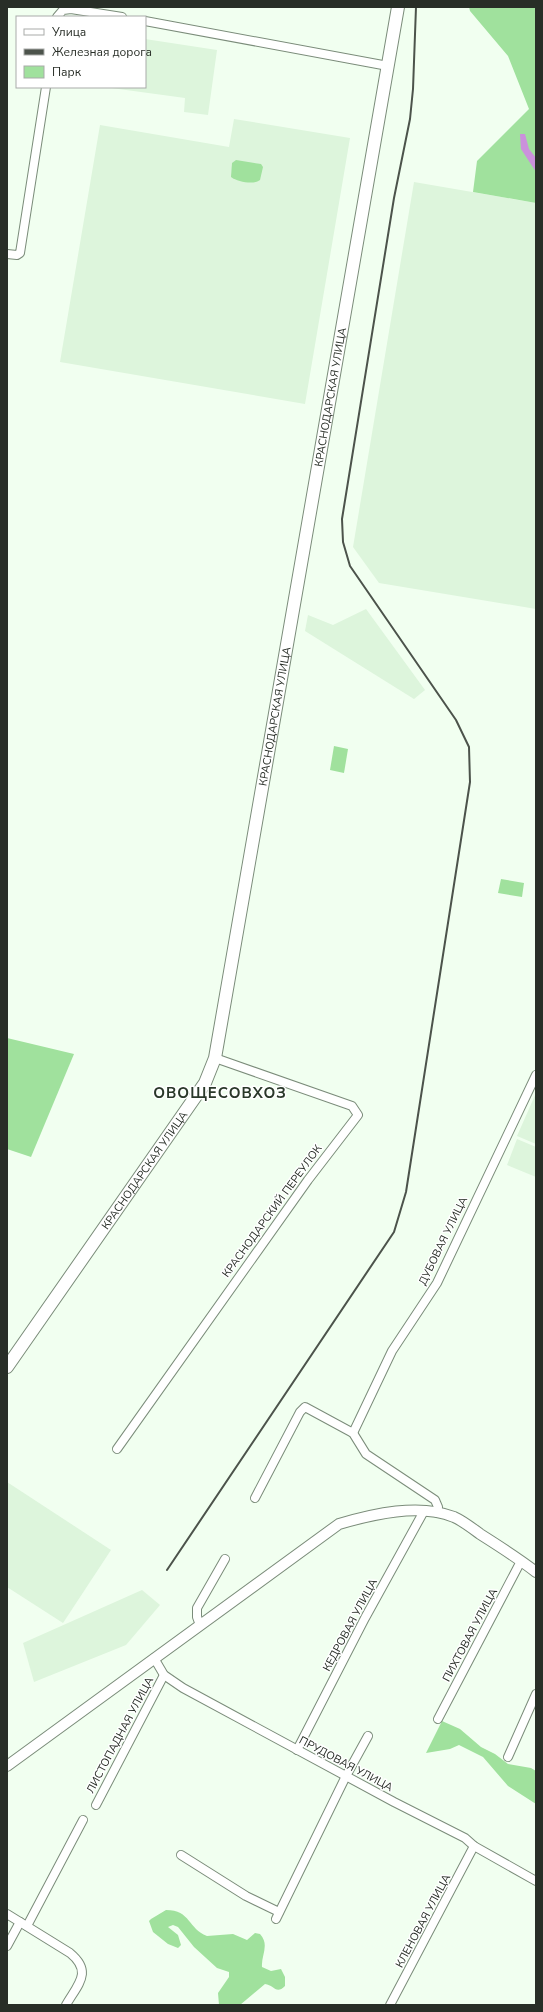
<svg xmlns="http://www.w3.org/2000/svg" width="543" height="2012" font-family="'Nunito Sans',sans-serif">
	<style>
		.built { fill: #ddf5dc }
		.green { fill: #a0e19d }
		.water { fill: #cb91dc }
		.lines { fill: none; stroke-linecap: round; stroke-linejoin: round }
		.minor-casing { stroke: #7b8c7a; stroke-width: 10 }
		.tertiary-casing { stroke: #7b8c7a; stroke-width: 12 }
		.secondary-casing { stroke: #7b8c7a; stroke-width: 14 }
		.minor { stroke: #fff; stroke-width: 8 }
		.tertiary { stroke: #fff; stroke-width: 10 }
		.secondary { stroke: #fff; stroke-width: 12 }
		.rail { stroke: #4c534b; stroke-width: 2 }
		.labels { text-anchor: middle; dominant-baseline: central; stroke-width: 3; stroke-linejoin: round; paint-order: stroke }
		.street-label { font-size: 11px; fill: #282e27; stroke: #fff }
		.district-label { font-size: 15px; font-weight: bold; letter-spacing: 1px; fill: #2a382a; stroke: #fff }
	</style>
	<rect width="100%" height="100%" fill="#f1fff0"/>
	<g class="built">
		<path d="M145,39l72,11 -9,65 -24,-3 1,-14 -81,-11h41z"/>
		<path d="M234,119l116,19 -45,266 -245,-42 40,-237 129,22z"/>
		<path d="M414,182l122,21v406l-157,-26 -26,-36z"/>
		<path d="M366,609l59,81 -11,9 -109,-68 3,-16 25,10z"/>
		<path d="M536,1093v51l-19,-8z"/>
		<path d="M517,1139l19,8v30l-29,-12z"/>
		<path d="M7,1482l104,68 -48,73 -56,-36z"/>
		<path d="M142,1590l18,15 -34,40 -92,37 -11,-39z"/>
	</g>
	<g class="green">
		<path d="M469,7h67v196l-63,-11 4,-31 52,-52 -21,-53 -38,-45z"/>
		<path d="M236,160l25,4 2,3 -3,13c-6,5 -22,2 -29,-3l1,-14z"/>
		<path d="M334,746l14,3 -4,24 -14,-3z"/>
		<path d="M501,879l23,4 -2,14 -24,-4z"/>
		<path d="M7,1038l67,16 -43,103 -24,-8z"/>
		<path d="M442,1721l18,8 21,18 14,7 13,10 23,4 5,3v33l-28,-18 -25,-29 -24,-12 -9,4 -24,4z"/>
		<path d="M166,1910c25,0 22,19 41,26l26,-2 14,6 8,-7 5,1c10,11 1,21 2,33l9,4 10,-2 4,8v9c-9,9 -11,-1 -20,-2l-25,21h-21l-1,-12 11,-16v-5l-12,-4 -23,-21 -16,-20 -5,-2 -5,2 10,8 3,10 -3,3 -10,-4 -15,-12 -4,-11 2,-2z"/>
	</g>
	<path class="water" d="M520,134h5l4,15 7,9v14l-15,-23z"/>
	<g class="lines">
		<defs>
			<g id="minor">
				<path d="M57,17l6,-7 8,-1 51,8"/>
				<path d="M145,21l243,45"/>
				<path d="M7,254l10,1 3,-2 26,-166"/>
				<path d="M353,1433l39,-82 45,-68 99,-208"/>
				<path d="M117,1449l191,-269 50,-65 -6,-9 -137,-48"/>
				<path d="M255,1498l45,-86 5,-5 48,26 13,21 69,46 3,7 -1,6"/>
				<path d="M200,1625l-3,-8v-9l28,-49"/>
				<path d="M154,1658l10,17 19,13 211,114 71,36 9,8 62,35"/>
				<path d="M438,1719l83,-158"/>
				<path d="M297,1750l68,-132 59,-107"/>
				<path d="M508,1757l28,-63"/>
				<path d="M96,1805l68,-130"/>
				<path d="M181,1855l65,41 33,16"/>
				<path d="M7,1914l63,39c23,19 8,31 -4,52"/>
				<path d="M276,1919l70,-143 22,-40"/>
				<path d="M27,1926l56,-106"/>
				<path d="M7,1946l13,-24"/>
				<path d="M390,2005l84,-159"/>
			</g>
			<path id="tertiary" d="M7,1766l332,-242c34,-10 80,-21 115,-7 9,4 18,11 26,17 19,12 38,24 56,38"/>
			<g id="secondary">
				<path id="s1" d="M7,1367l198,-284 10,-25 183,-1051"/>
			</g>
		</defs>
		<use href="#minor" class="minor-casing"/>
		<use href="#tertiary" class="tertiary-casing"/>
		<use href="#secondary" class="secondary-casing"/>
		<use href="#minor" class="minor"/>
		<use href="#tertiary" class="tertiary"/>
		<use href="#secondary" class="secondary"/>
		<path class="rail" d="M167,1570l227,-338 12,-40 64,-410 -1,-35 -13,-27 -106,-154 -7,-24 -1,-23 52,-321 16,-79 3,-30 3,-82"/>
	</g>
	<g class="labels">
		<g class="street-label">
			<text stroke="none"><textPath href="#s1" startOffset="1044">КРАСНОДАРСКАЯ УЛИЦА</textPath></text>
			<text stroke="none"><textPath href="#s1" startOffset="720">КРАСНОДАРСКАЯ УЛИЦА</textPath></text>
			<text stroke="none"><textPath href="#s1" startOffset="240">КРАСНОДАРСКАЯ УЛИЦА</textPath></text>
			<text transform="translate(272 1211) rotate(-54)">КРАСНОДАРСКИЙ ПЕРЕУЛОК</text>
			<text transform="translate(443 1241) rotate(-64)">ДУБОВАЯ УЛИЦА</text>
			<text transform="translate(350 1625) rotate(-62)">КЕДРОВАЯ УЛИЦА</text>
			<text transform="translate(470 1635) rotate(-62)">ПИХТОВАЯ УЛИЦА</text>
			<text transform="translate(120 1735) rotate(-62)">ЛИСТОПАДНАЯ УЛИЦА</text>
			<text transform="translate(346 1764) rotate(28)">ПРУДОВАЯ УЛИЦА</text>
			<text transform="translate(423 1921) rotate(-62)">КЛЕНОВАЯ УЛИЦА</text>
		</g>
		<g class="district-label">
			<text x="220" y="1093">ОВОЩЕСОВХОЗ</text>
		</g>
	</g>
	<rect width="543" height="2012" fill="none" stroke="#282e27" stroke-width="16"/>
	<rect x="16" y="16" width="130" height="72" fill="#ffffff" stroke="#a9aba9"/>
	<rect x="24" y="29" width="20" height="6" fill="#ffffff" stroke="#a9aba9"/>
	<text x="52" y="36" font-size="12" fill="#282e27">Улица</text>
	<rect x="24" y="49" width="20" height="6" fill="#4c534b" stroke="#a9aba9"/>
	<text x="52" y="56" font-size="12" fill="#282e27">Железная дорога</text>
	<rect x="24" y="66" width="20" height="12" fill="#a0e19d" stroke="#a9aba9"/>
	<text x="52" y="76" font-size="12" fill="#282e27">Парк</text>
</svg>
